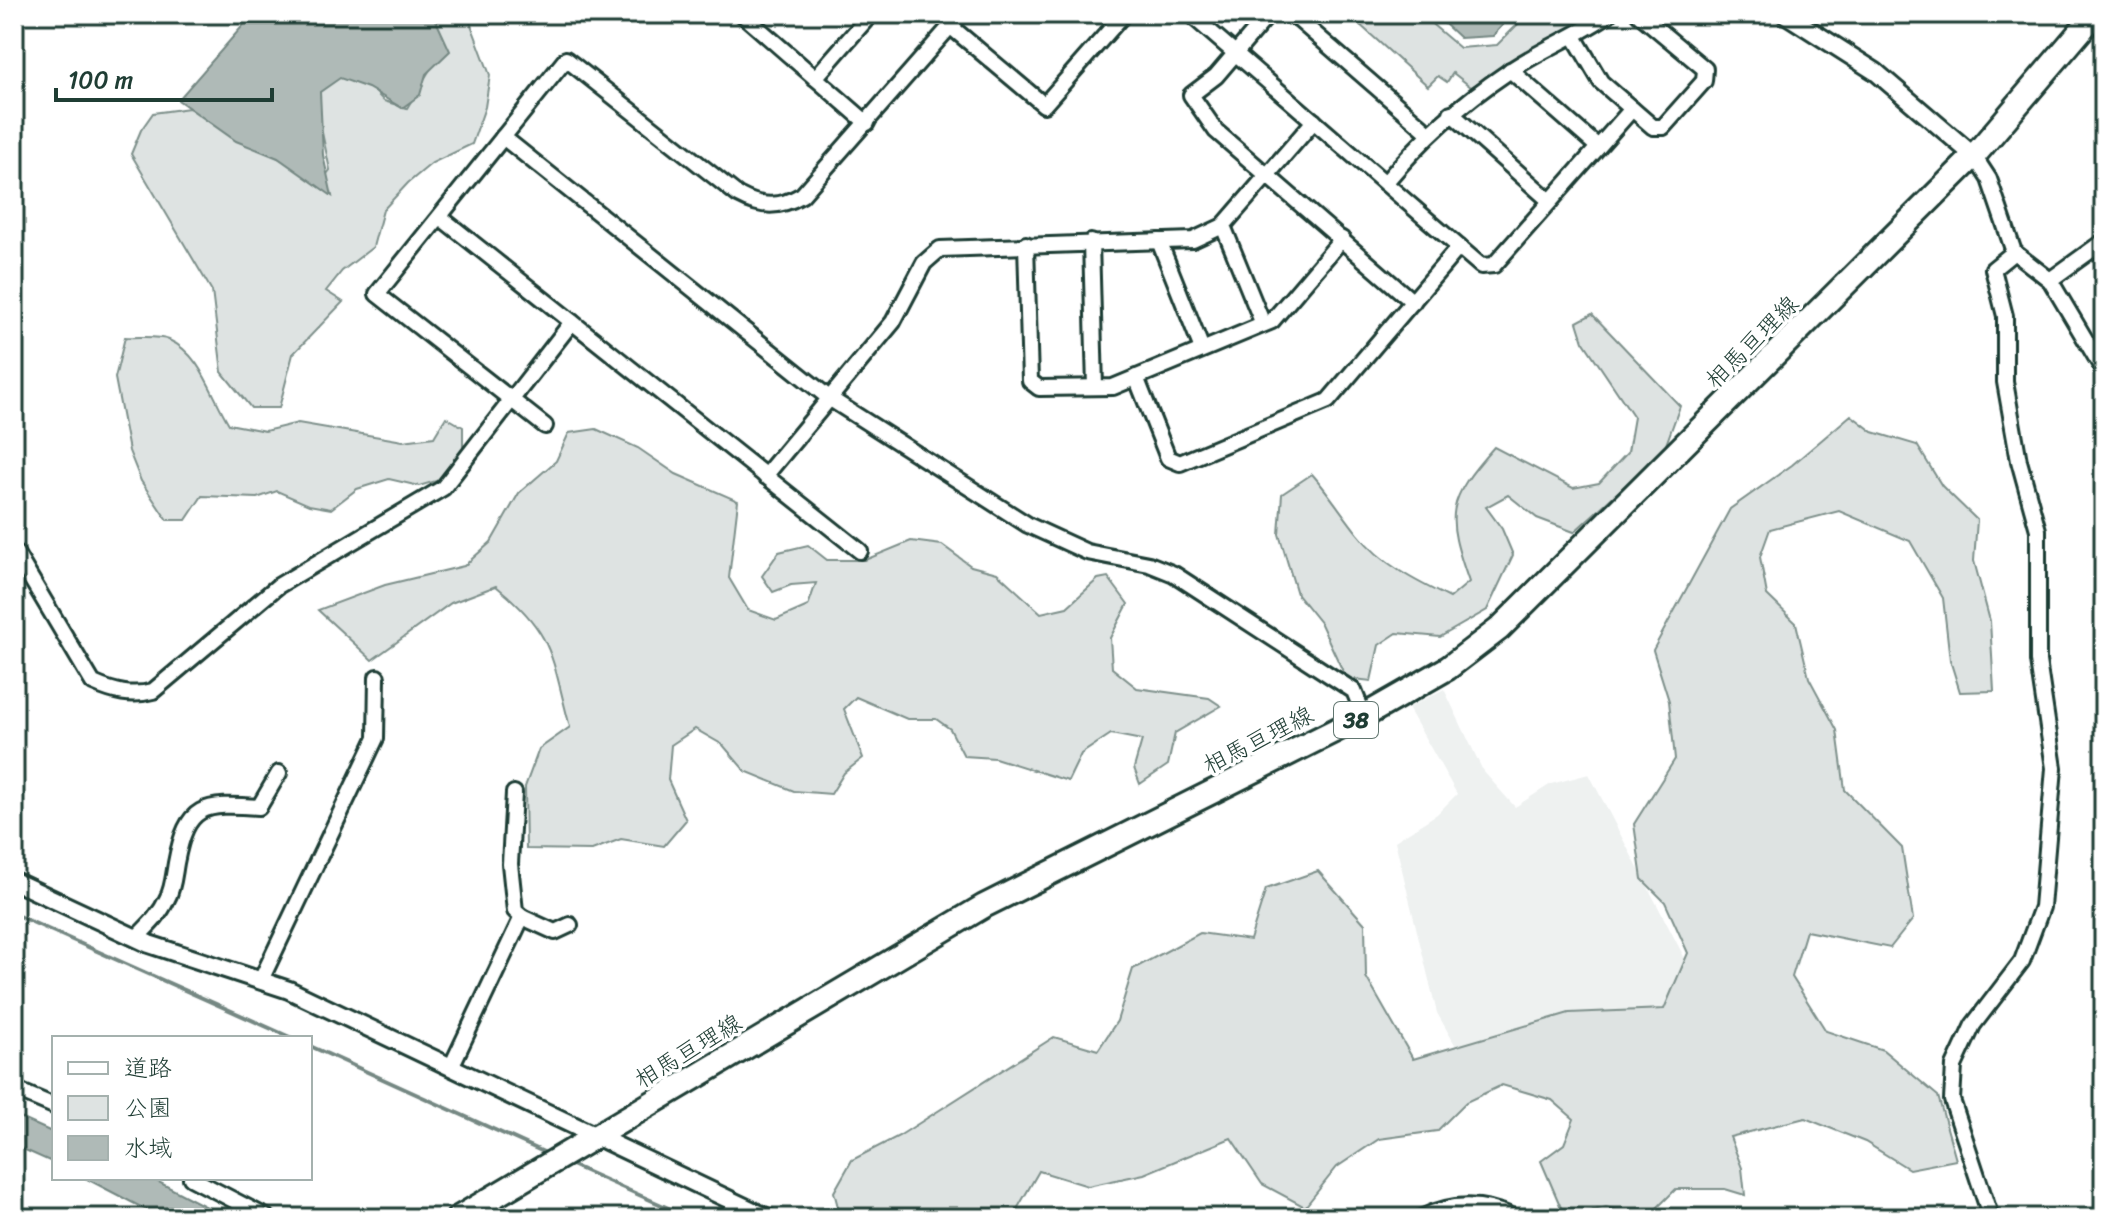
<svg xmlns="http://www.w3.org/2000/svg" width="2118" height="1232" font-family="Sriracha,'Klee One',sans-serif">
	<style>
		.built { fill: #eef1f0 }
		.green { fill: #dee3e2; stroke: #7e908b; stroke-width: 2 }
		.water { fill: #afbab7; stroke: #758883; stroke-width: 2 }
		.lines { fill: none; stroke-linecap: round; stroke-linejoin: round }
		.stream { stroke: #758883; stroke-width: 4 }
		.minor-casing { stroke: #1f3d34; stroke-width: 20 }
		.tertiary-casing { stroke: #1f3d34; stroke-width: 22 }
		.primary-casing { stroke: #1f3d34; stroke-width: 28 }
		.minor { stroke: #fff; stroke-width: 14 }
		.tertiary { stroke: #fff; stroke-width: 16 }
		.primary { stroke: #fff; stroke-width: 22 }
		.labels { text-anchor: middle; dominant-baseline: central; stroke-width: 7; stroke-linejoin: round; paint-order: stroke }
		.shield { fill: #fff; stroke: #627771; stroke-width: 2 }
		.shield-label { font-size: 22px; font-weight: bold; fill: #1f3d34 }
		.street-label { font-size: 24px; fill: #1f3d34; stroke: #fff }
	</style>
	<rect width="100%" height="100%" fill="#fff"/>
	<filter id="ink" filterUnits="userSpaceOnUse"><feTurbulence type="fractalNoise" baseFrequency=".0125" numOctaves="2"/><feDisplacementMap in="SourceGraphic" scale="16" xChannelSelector="R" yChannelSelector="G"/><feConvolveMatrix kernelMatrix="1 2 1 2 8 2 1 2 1" color-interpolation-filters="sRGB"/></filter>
	<g filter="url(#ink)">
		<path class="built" d="M1444,689l39,82 32,36 36,-23 38,-10 117,225 -249,49 -20,-35 -42,-172 42,-27 20,-20 -49,-86z"/>
		<g class="green">
			<path d="M419,14h48l23,61 -5,32 -13,37 -40,19 -24,20 -25,27 -10,37 -31,24 -16,20 17,11 -50,52 -14,54h-28l-29,-36 -10,-81 -81,-137 10,-24 12,-17 36,-5 132,74 9,-12 -13,-61 3,-23 33,-17 31,32 23,7 28,-47 8,-25z"/>
			<path d="M1348,14h72l40,34 37,-3 31,-31h52l7,6 -116,67 -18,-14 -6,9 -9,-6 -10,10z"/>
			<path d="M1592,314l88,92 -16,44 -90,82 -37,-14 -29,-23 -22,12 16,22 11,26 -26,55 -47,27 -43,-4 -18,12 -8,36 -25,-3 -25,-54 -24,-30 -18,-60 3,-40 30,-20c17,19 30,40 46,60 23,30 59,48 92,64l19,-16c-24,-68 -23,-81 25,-135l79,41 26,-5 29,-31 6,-35 -51,-76 -6,-19z"/>
			<path d="M125,337c13,1 32,-2 44,3 32,14 42,55 60,84l36,7 33,-8 105,18 31,-4 12,-20 17,10v27l-20,25 -24,7 -30,-7 -32,10 -26,20 -22,-4 -32,-14 -20,7 -55,-2 -16,24h-19l-26,-39 -12,-30 -14,-73z"/>
			<path d="M1851,415l22,17 44,13 25,41 35,34 -3,41 16,60 4,70 -34,1 -10,-32 -7,-62 -33,-57 -71,-30 -69,18 -10,28 7,38 29,28 13,55 28,52 8,60 57,58 11,71 -23,29 -84,-17 -14,46 34,54 57,19 55,46 18,64 -47,9 -44,-27 -60,-24 -75,19 12,31 3,27 -20,-6h-49l-29,29 -41,-11 -41,10 -24,-56 23,-17 10,-25 -22,-19 -50,-15 -36,17 -29,29 -58,8 -42,28 -32,40 -43,-23 -31,-46 -87,36 -56,12 -49,-15 -27,47h-171l-7,-26 18,-32 47,-24 155,-99 44,13 19,-29 16,-52 67,-36 50,7 16,-51 52,-18 47,53 1,53 47,82 156,-46 95,-4 24,-56 -23,-51 -23,-23 -8,-55 41,-65 -6,-58 -16,-51 77,-141 62,-44z"/>
			<path d="M596,429l42,19 38,26 62,27 -9,77 19,32 28,10 32,-14 8,-23 -25,2 -18,7 -11,-16 17,-24 29,-7 19,15h38l46,-19 31,4 29,21 26,7 44,40 26,-6 31,-28 10,-2 20,27 -18,34 2,30 25,20 72,10 12,8 -46,27 -7,32 -28,19 -6,-16 8,-28 -31,-6 -30,20 -13,27 -73,-23 -31,-2 -14,-27 -14,-10h-29l-51,-22 -12,12 19,49 -19,15 -13,21 -37,-3 -49,-20 -22,-26 -28,-16 -24,16 -3,35 18,40 -22,26 -43,-7 -29,11 -66,-1 -1,-62 14,-38 31,-22c-19,-70 -15,-93 -74,-141l-45,17 -79,57 -54,-50 67,-25 79,-19 27,-24 28,-49 37,-32 13,-28z"/>
		</g>
		<g class="water">
			<path d="M253,14h180l17,37 -24,23 -6,21 -18,13 -34,-20 -28,-10 -20,14 3,63 9,41 -54,-38 -42,-17 -58,-41z"/>
			<path d="M1434,14h78l-19,22 -33,2z"/>
			<path d="M14,1115l40,18v30l-40,-18z"/>
			<path d="M85,1178h66l77,40h-66z"/>
		</g>
		<g class="lines">
			<g class="stream">
				<path d="M14,914l278,124"/>
				<path d="M310,1046l238,108"/>
				<path d="M567,1163l124,55"/>
			</g>
			<defs>
				<g id="minor">
					<path d="M742,14l125,109"/>
					<path d="M1190,14l195,169c38,-45 74,-78 123,-111 32,-22 69,-36 101,-58"/>
					<path d="M1269,14l-53,62 -25,19 25,36 197,171"/>
					<path d="M1292,14l136,118"/>
					<path d="M950,26l94,79 80,-91"/>
					<path d="M1575,38l26,44 52,45h10l41,-46 1,-12 -66,-55"/>
					<path d="M1510,70l88,77"/>
					<path d="M815,78l56,-64"/>
					<path d="M1451,113l99,88"/>
					<path d="M503,137l326,261 199,127 59,27 62,12 25,10 180,117 10,25"/>
					<path d="M1974,156l15,23 25,73 -21,17 12,47v66l14,79 19,69v131l16,107 -12,139 -20,54 -49,64 -19,41 -2,34 39,118"/>
					<path d="M1385,183l96,83 13,-1 138,-156"/>
					<path d="M440,217l420,334"/>
					<path d="M1223,226l40,98"/>
					<path d="M1159,241l43,108"/>
					<path d="M1091,242l4,145"/>
					<path d="M1026,244l4,137 9,7 74,-1 159,-66 70,-82"/>
					<path d="M2014,252l36,28 54,91"/>
					<path d="M2050,280l54,-39"/>
					<path d="M1136,377l32,81 12,5 148,-62 131,-154"/>
					<path d="M545,426l-168,-132 189,-235 172,136c24,13 41,13 64,0l159,-181"/>
					<path d="M765,476l128,-154 31,-59 16,-14 253,-9 30,-14 91,-105"/>
					<path d="M14,550l79,133c20,9 39,14 60,8l125,-105 165,-98 129,-166"/>
					<path d="M514,793l-4,71 5,47 7,6"/>
					<path d="M136,938c12,-12 24,-23 31,-39 6,-10 7,-25 9,-36 11,-59 27,-60 83,-56l20,-34"/>
					<path d="M261,980l115,-242 1,-61"/>
					<path d="M451,1067l71,-150 33,15 15,-7"/>
					<path d="M14,1089l40,17"/>
					<path d="M191,1178l77,40"/>
					<path d="M1421,1218c31,-16 63,-15 95,0"/>
				</g>
				<g id="tertiary">
					<path d="M1785,14l91,58 98,84"/>
					<path d="M14,881l135,63 140,46 479,228"/>
				</g>
				<path id="primary" d="M458,1218l526,-312 380,-190 84,-48 51,-39 475,-473 121,-142"/>
			</defs>
			<use href="#minor" class="minor-casing"/>
			<use href="#tertiary" class="tertiary-casing"/>
			<use href="#primary" class="primary-casing"/>
			<use href="#minor" class="minor"/>
			<use href="#tertiary" class="tertiary"/>
			<use href="#primary" class="primary"/>
		</g>
	</g>
	<g class="labels">
		<rect class="shield" x="1334" y="702" width="44" height="36" rx="6"/>
		<g class="shield-label">
			<text x="1356" y="720">38</text>
		</g>
		<g class="street-label">
			<text transform="translate(1752 342) rotate(-45)">相馬亘理線</text>
			<text transform="translate(1258 740) rotate(-27)">相馬亘理線</text>
			<text transform="translate(688 1051) rotate(-31)">相馬亘理線</text>
		</g>
	</g>
	<rect width="2118" height="1232" fill="none" stroke="#fff" stroke-width="48"/>
	<rect x="24" y="24" width="2070" height="1184" fill="none" stroke="#1f3d34" stroke-width="3" filter="url(#ink)"/>
	<rect x="52" y="1036" width="260" height="144" fill="#ffffff" stroke="#a5b1ae" stroke-width="2"/>
	<rect x="68" y="1062" width="40" height="12" fill="#ffffff" stroke="#a5b1ae" stroke-width="2"/>
	<text x="124" y="1076" font-size="24" fill="#1f3d34">道路</text>
	<rect x="68" y="1096" width="40" height="24" fill="#dee3e2" stroke="#a5b1ae" stroke-width="2"/>
	<text x="124" y="1116" font-size="24" fill="#1f3d34">公園</text>
	<rect x="68" y="1136" width="40" height="24" fill="#afbab7" stroke="#a5b1ae" stroke-width="2"/>
	<text x="124" y="1156" font-size="24" fill="#1f3d34">水域</text>
	<path d="M56 88v12h216v-12" fill="none" stroke="#1f3d34" stroke-width="4"/>
	<text x="68" y="88" font-size="24" fill="#1f3d34" stroke="#ffffff" stroke-width="6" paint-order="stroke">100 m</text>
</svg>
